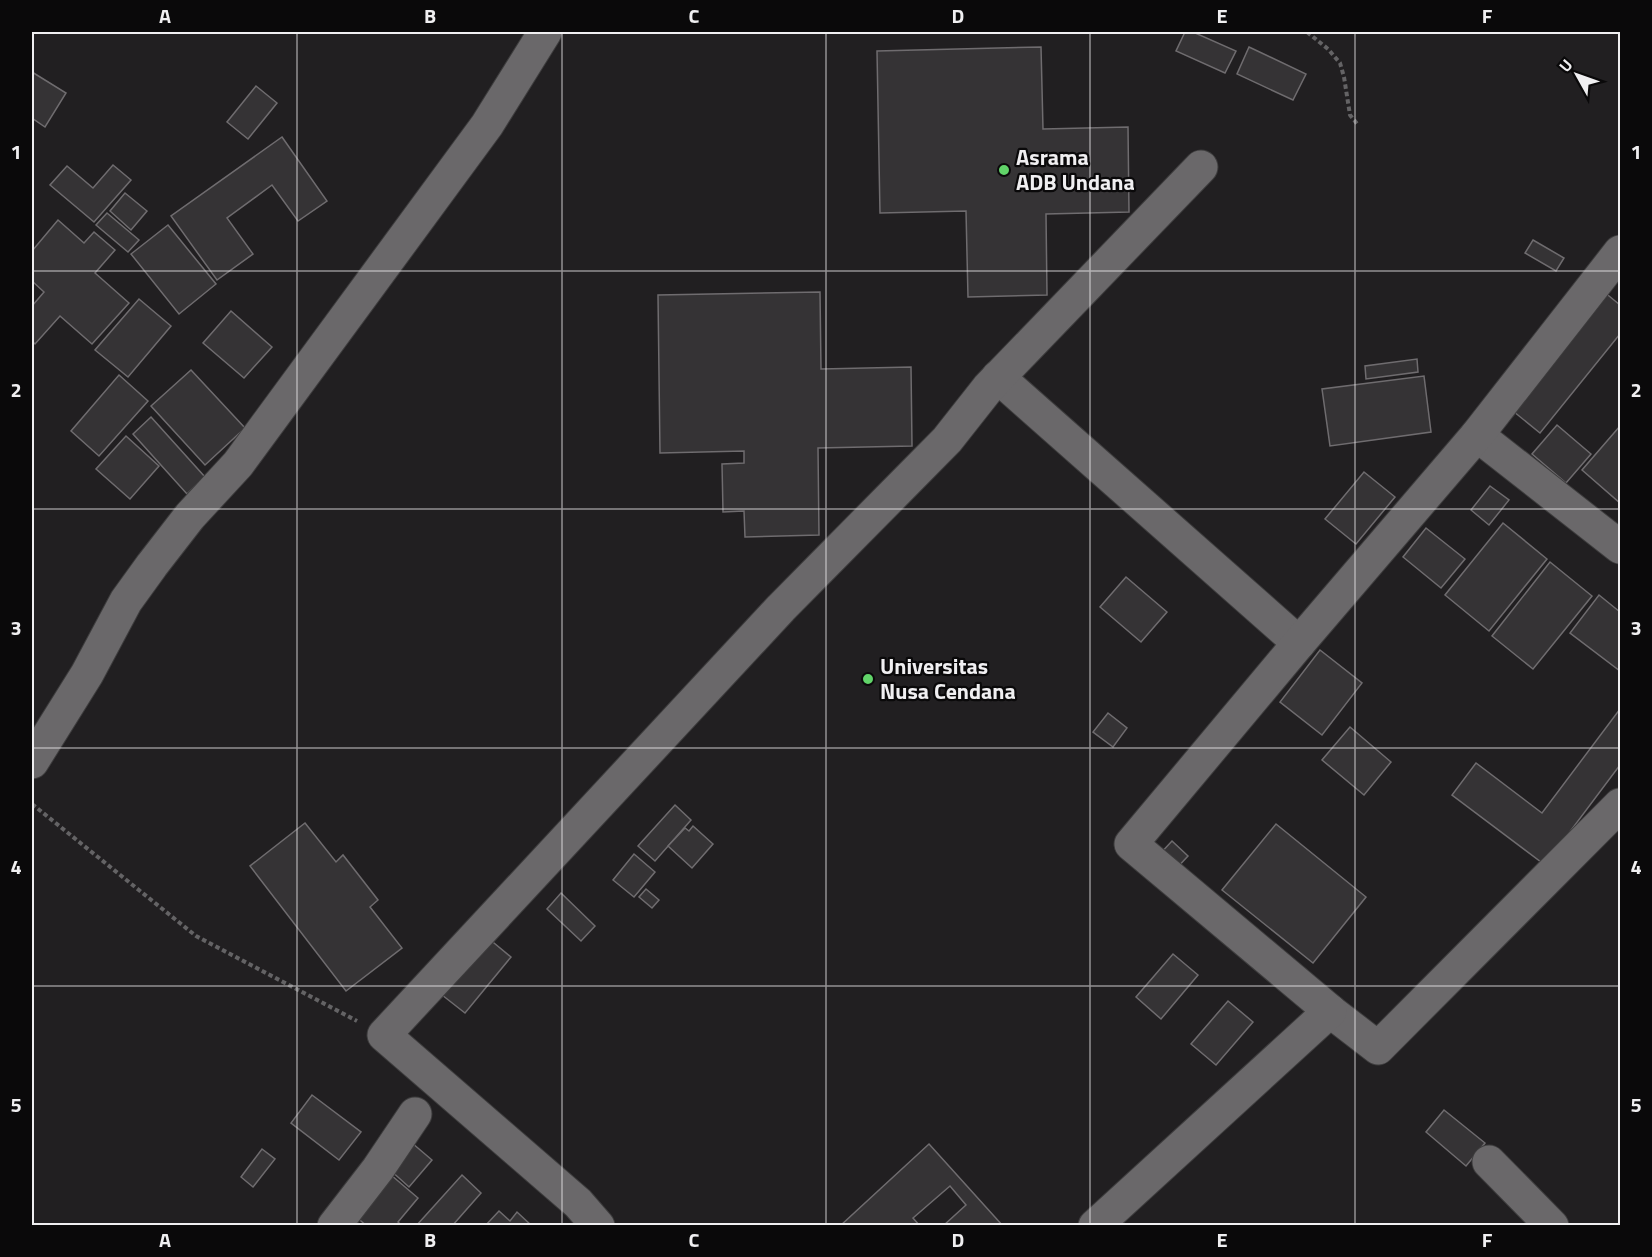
<svg xmlns="http://www.w3.org/2000/svg" width="1652" height="1257" font-family="'Titillium Web',sans-serif">
	<style>
		.building { fill: #353335; stroke: #6f6c6f; stroke-width: 1.5 }
		.lines { fill: none; stroke-linecap: round; stroke-linejoin: round }
		.minor-casing { stroke: #3d3c3d; stroke-width: 35 }
		.path { stroke: #646365; stroke-width: 4; stroke-dasharray: 4.5 3; stroke-linecap: butt }
		.minor { stroke: #6a686a; stroke-width: 33 }
		.grid { fill: none; stroke: #f0eff1; stroke-width: 1.5; stroke-opacity: 0.55 }
		.poi-dot { fill: #61d469; stroke: #0a090a; stroke-width: 2 }
		.labels { text-anchor: middle; dominant-baseline: central; stroke-width: 4.5; stroke-linejoin: round; paint-order: stroke }
		.poi-label { font-size: 22px; font-weight: bold; fill: #f0eff1; stroke: #0a090a; text-anchor: start }
		.neatline { fill: none; stroke: #f0eff1; stroke-width: 2 }
		.grid-label { font-size: 20px; text-anchor: middle; font-weight: bold; fill: #f0eff1 }
	</style>
	<rect width="100%" height="100%" fill="#211f21"/>
	<g class="building">
		<path d="M1185,32h8l43,19 -11,22 -49,-22z"/>
		<path d="M1041,47l2,82 85,-2 1,85 -83,2 1,81 -79,2 -2,-86 -86,2 -3,-162z"/>
		<path d="M1249,47l57,27 -13,26 -56,-26z"/>
		<path d="M32,72l34,21 -21,34 -13,-9z"/>
		<path d="M256,86l21,17 -29,36 -21,-17z"/>
		<path d="M282,137l45,64 -29,20 -26,-36 -45,33 26,36 -36,26 -46,-64z"/>
		<path d="M113,165l18,15 -37,42 -44,-37 17,-19 26,22z"/>
		<path d="M125,193l22,18 -16,19 -21,-19z"/>
		<path d="M107,213l32,27 -11,12 -32,-27z"/>
		<path d="M58,220l26,23 10,-11 21,18 -20,23 34,30 -37,41 -32,-28 -25,28 -3,-3v-35l12,-14 -12,-11v-30z"/>
		<path d="M168,225l48,59 -37,30 -48,-60z"/>
		<path d="M1533,240l31,18 -8,13 -31,-18z"/>
		<path d="M1603,291l17,14v29l-80,99 -32,-26z"/>
		<path d="M820,292l1,77 90,-2 1,79 -94,2 1,87 -74,2 -1,-26 -21,1 -1,-48 22,-1v-12l-84,2 -2,-158z"/>
		<path d="M139,299l32,27 -43,51 -33,-27z"/>
		<path d="M231,311l41,36 -28,31 -41,-35z"/>
		<path d="M1417,359l1,13 -52,7 -1,-13z"/>
		<path d="M191,370l54,58 -40,37 -54,-59z"/>
		<path d="M119,375l29,26 -49,55 -28,-25z"/>
		<path d="M1424,376l7,56 -101,14 -8,-57z"/>
		<path d="M151,417l54,60 -18,17 -54,-60z"/>
		<path d="M1557,425l34,29 -25,29 -34,-29z"/>
		<path d="M1620,426v77l-38,-33z"/>
		<path d="M126,436l33,30 -29,33 -34,-30z"/>
		<path d="M1364,472l31,25 -39,47 -31,-25z"/>
		<path d="M1490,486l19,14 -20,25 -18,-15z"/>
		<path d="M1503,523l44,36 -58,72 -44,-36z"/>
		<path d="M1426,528l39,31 -24,29 -38,-31z"/>
		<path d="M1550,562l42,34 -59,73 -41,-33z"/>
		<path d="M1126,577l41,35 -26,30 -41,-35z"/>
		<path d="M1599,595l21,17v59l-50,-38z"/>
		<path d="M1320,650l42,33 -40,52 -42,-33z"/>
		<path d="M1620,709v56l-75,100 -93,-70 24,-32 66,50z"/>
		<path d="M1108,713l19,15 -14,19 -20,-15z"/>
		<path d="M1350,727l41,35 -27,33 -42,-35z"/>
		<path d="M675,805l16,15 -36,41 -17,-15z"/>
		<path d="M305,823l31,39 7,-7 35,45 -8,7 32,41 -56,43 -96,-125z"/>
		<path d="M1276,824l90,73 -53,66 -91,-73z"/>
		<path d="M693,826l20,18 -21,24 -24,-22 17,-18 4,3z"/>
		<path d="M1172,841l16,15 -14,15 -16,-15z"/>
		<path d="M634,854l21,18 -21,25 -21,-17z"/>
		<path d="M646,889l13,11 -7,8 -13,-11z"/>
		<path d="M561,893l34,33 -14,15 -34,-32z"/>
		<path d="M488,938l23,19 -46,56 -23,-18z"/>
		<path d="M1173,954l25,21 -37,44 -25,-22z"/>
		<path d="M1228,1001l25,21 -37,43 -25,-21z"/>
		<path d="M312,1095l49,37 -22,28 -48,-37z"/>
		<path d="M1444,1110l41,33 -19,23 -40,-34z"/>
		<path d="M412,1143l20,17 -23,27 -20,-18z"/>
		<path d="M929,1144l74,82h-60l23,-21 -16,-19 -37,32 7,8h-80z"/>
		<path d="M262,1149l13,10 -22,28 -12,-10z"/>
		<path d="M384,1169l34,29 -20,24 4,4h-35l-18,-15z"/>
		<path d="M462,1175l19,18 -29,33h-36z"/>
		<path d="M499,1211l11,10 7,-9 15,14h-47z"/>
	</g>
	<g class="lines">
		<defs>
			<g id="minor">
				<path d="M998,377l301,266"/>
				<path d="M1477,435l143,112"/>
				<path d="M32,762l55,-88 39,-73 26,-36 38,-49 48,-52 249,-339 58,-93"/>
				<path d="M1330,1011l48,37 242,-243"/>
				<path d="M1489,1162l63,64"/>
				<path d="M334,1226l44,-57 37,-55"/>
				<path d="M598,1226l-20,-23 -194,-168 397,-427 166,-168 41,-52 213,-221"/>
				<path d="M1095,1226l235,-215 -199,-167 168,-201 178,-208 143,-183"/>
			</g>
		</defs>
		<use href="#minor" class="minor-casing"/>
		<g class="path">
			<path d="M1307,32l21,17 12,14 4,14 6,38 8,10"/>
			<path d="M32,804l164,132 161,85"/>
		</g>
		<use href="#minor" class="minor"/>
	</g>
	<path class="grid" d="M297,32v1194M562,32v1194M826,32v1194M1090,32v1194M1355,32v1194M32,271h1588M32,509h1588M32,748h1588M32,986h1588"/>
	<g class="poi-dot">
		<circle cx="1004" cy="170" r="6"/>
		<circle cx="868" cy="679" r="6"/>
	</g>
	<g class="labels">
		<g class="poi-label">
			<text x="1016" y="157">Asrama<tspan x="1016" dy="25">ADB Undana</tspan></text>
			<text x="880" y="666">Universitas<tspan x="880" dy="25">Nusa Cendana</tspan></text>
		</g>
	</g>
	<rect width="1652" height="1257" fill="none" stroke="#0a090a" stroke-width="66"/>
	<g transform="translate(1577 75) rotate(310)" stroke="#0a090a" stroke-width="4.5" paint-order="stroke">
	<path d="M0-4.5L10 22L0 15L-10 22Z" fill="#f0eff1"/>
	<text y="-9" font-size="16" font-weight="bold" text-anchor="middle" fill="#f0eff1">U</text>
	</g>
	<rect x="33" y="33" width="1586" height="1191" class="neatline"/>
	<g class="grid-label">
		<text x="165" y="23">A</text>
		<text x="430" y="23">B</text>
		<text x="694" y="23">C</text>
		<text x="958" y="23">D</text>
		<text x="1222" y="23">E</text>
		<text x="1487" y="23">F</text>
		<text x="16" y="159">1</text>
		<text x="1636" y="159">1</text>
		<text x="16" y="397">2</text>
		<text x="1636" y="397">2</text>
		<text x="16" y="635">3</text>
		<text x="1636" y="635">3</text>
		<text x="16" y="874">4</text>
		<text x="1636" y="874">4</text>
		<text x="16" y="1112">5</text>
		<text x="1636" y="1112">5</text>
		<text x="165" y="1247">A</text>
		<text x="430" y="1247">B</text>
		<text x="694" y="1247">C</text>
		<text x="958" y="1247">D</text>
		<text x="1222" y="1247">E</text>
		<text x="1487" y="1247">F</text>
	</g>
</svg>
